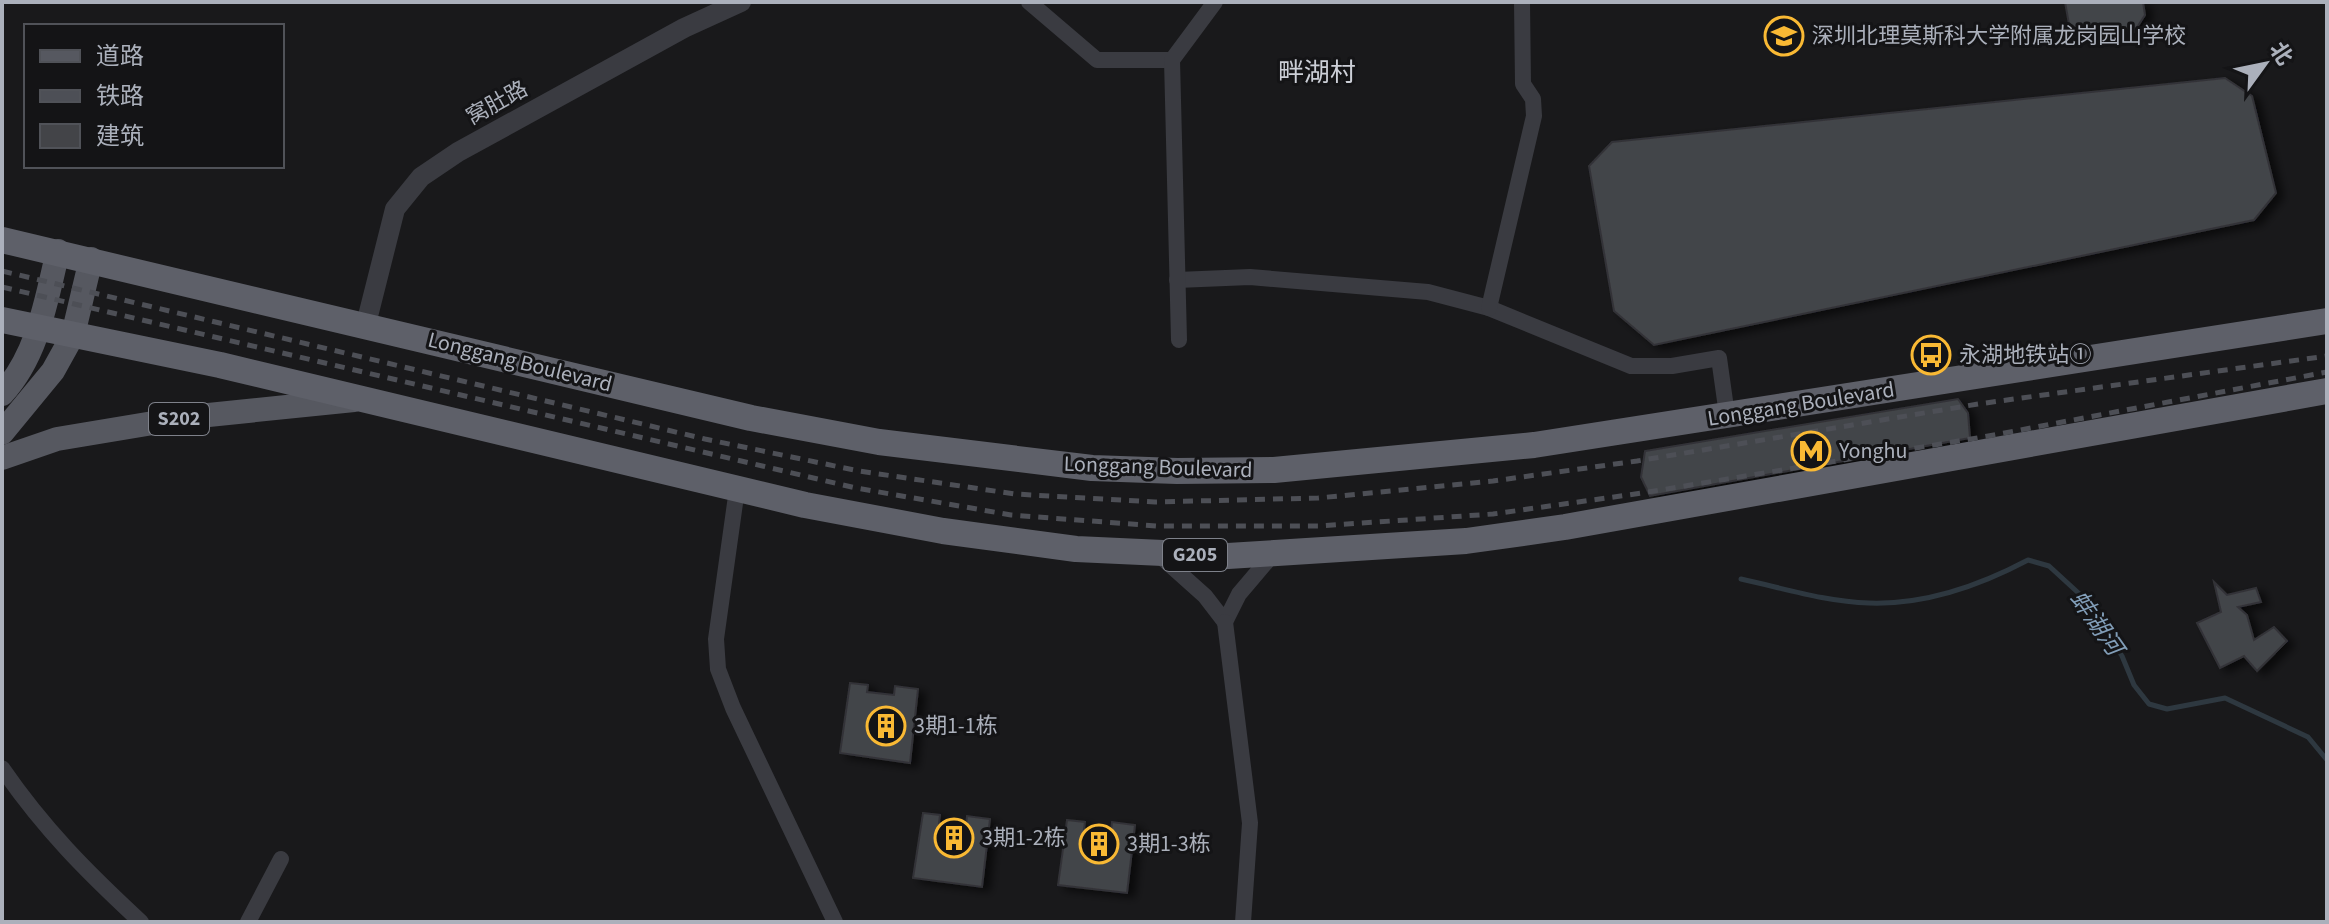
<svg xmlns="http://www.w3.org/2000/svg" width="2329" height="924" font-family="'Source Sans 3','Noto Sans SC',sans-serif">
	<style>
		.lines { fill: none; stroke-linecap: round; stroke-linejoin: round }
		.stream { stroke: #2e3840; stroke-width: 5 }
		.building { fill: #434448; stroke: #333337; stroke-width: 2; filter: url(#shadow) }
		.minor { stroke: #3a3b41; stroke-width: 16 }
		.tertiary { stroke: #3a3b41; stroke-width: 20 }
		.primary { stroke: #565860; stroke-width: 24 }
		.trunk { stroke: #5e6069; stroke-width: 26 }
		.rail { stroke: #4d4f56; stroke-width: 5; stroke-dasharray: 10 8; stroke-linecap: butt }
		.labels { text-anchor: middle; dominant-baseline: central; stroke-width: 6; stroke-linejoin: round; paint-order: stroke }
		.shield { fill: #141416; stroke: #7e818a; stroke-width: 2 }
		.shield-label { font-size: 20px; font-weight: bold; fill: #abb0bb }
		.poi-label { font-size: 22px; fill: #abb0bb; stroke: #141416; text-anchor: start }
		.street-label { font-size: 22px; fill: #abb0bb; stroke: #141416 }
		.water-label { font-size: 24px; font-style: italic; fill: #819db7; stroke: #141416 }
		.quarter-label { font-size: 26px; fill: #cccfd7; stroke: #141416 }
	</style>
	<defs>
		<filter id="shadow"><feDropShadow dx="7" dy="4" stdDeviation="4" flood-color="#0009"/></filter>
	</defs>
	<rect width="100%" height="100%" fill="#19191b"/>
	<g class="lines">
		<path class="stream" d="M1741,579c42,9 85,23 128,24 56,2 110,-17 159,-43l21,6 36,33 37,57 12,29 15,19 18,5 58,-11 83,39 19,23"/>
	</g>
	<g class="building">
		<path d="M2065,2h78l2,13 -11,17 -49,6 -16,-14z"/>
		<path d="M2225,78l27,18 24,97 -22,27 -600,125 -40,-34 -25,-145 23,-24z"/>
		<path d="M1958,399l10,14 2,25 -320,58 -9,-19 4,-26z"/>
		<path d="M2214,582l13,13 29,-7 5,14 -23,5 9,8 7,25 20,-13 13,14 -30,30 -13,-15 -24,12 -23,-45 24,-11z"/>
		<path d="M850,683l18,2 -1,7 27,3 1,-9 23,3 -8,74 -70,-10z"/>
		<path d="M923,813l17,2 -1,8 27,3 1,-10 23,3 -8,68 -69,-9z"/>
		<path d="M1067,820l18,2 -1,7 27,3 1,-10 23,3 -8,68 -69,-8z"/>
	</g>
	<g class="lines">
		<g class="minor">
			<path d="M1029,2l68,58h75"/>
			<path d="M1177,280l73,-3 178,15 61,16 142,58h41l47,-8 8,57"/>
			<path d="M1489,308l45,-192 -1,-17 -10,-15 -1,-82"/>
			<path d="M1179,340l-7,-280 43,-58"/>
			<path d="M737,489l-21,150 2,30 15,39 102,214"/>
			<path d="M1158,554l47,42 20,26 14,-28 34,-40"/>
			<path d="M1225,622l25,201 -7,99"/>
			<path d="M2,768c42,61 85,104 139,154"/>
			<path d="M248,922l33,-63"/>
		</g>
		<path class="tertiary" d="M366,324l29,-115 26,-32 37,-25 226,-124 57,-26"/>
		<g class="primary">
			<path d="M2,394c36,-39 44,-93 56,-143"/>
			<path d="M2,433l51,-62 20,-36 18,-76"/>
			<path d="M2,458l55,-19 132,-22 165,-17"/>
		</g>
		<g class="trunk">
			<path d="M2,240l749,178 128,24 213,26 85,3 97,-1 260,-25 793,-124"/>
			<path d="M2,320l218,45 585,140 138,26 133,18 152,7 238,-15 99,-14 762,-136"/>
		</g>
		<g class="rail">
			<path d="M2,271l703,168 154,32 156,23 140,8 163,-4 175,-17 144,-20 341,-57 349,-48"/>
			<path d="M2,287l854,201 155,27 146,11h162l174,-12 149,-21 341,-56 344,-65"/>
		</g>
	</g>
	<defs>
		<symbol id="school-ring" viewBox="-11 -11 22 22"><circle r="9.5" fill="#141416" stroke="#f9b934" stroke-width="1.5"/><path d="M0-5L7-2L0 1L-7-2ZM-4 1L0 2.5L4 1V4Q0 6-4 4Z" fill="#f9b934"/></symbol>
		<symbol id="bus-ring" viewBox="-11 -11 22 22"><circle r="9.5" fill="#141416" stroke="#f9b934" stroke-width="1.5"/><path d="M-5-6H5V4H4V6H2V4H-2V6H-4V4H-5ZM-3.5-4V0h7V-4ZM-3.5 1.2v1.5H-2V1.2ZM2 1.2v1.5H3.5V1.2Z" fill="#f9b934"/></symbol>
		<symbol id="metro-ring" viewBox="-11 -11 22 22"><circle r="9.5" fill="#141416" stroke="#f9b934" stroke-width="1.5"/><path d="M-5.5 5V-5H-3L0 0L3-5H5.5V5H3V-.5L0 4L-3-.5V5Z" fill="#f9b934"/></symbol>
		<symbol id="building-ring" viewBox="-11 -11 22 22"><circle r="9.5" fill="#141416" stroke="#f9b934" stroke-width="1.5"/><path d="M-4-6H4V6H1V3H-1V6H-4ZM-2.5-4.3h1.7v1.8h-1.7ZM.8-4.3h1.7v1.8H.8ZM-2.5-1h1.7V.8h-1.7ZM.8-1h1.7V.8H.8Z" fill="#f9b934"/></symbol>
	</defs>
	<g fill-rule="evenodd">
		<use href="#school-ring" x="1762" y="14" width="44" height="44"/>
		<use href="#bus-ring" x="1909" y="333" width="44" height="44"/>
		<use href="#metro-ring" x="1789" y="429" width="44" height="44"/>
		<use href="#building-ring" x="864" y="704" width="44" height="44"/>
		<use href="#building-ring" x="932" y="816" width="44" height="44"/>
		<use href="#building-ring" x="1077" y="822" width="44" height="44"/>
	</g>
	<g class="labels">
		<g class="shield">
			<rect x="149" y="403" width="60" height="32" rx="6"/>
			<rect x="1163" y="539" width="64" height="32" rx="6"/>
		</g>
		<g class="shield-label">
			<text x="179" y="419">S202</text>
			<text x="1195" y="555">G205</text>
		</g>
		<g class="poi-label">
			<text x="1812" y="36">深圳北理莫斯科大学附属龙岗园山学校</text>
			<text x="1959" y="355">永湖地铁站①</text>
			<text x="1839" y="451">Yonghu</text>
			<text x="914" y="726">3期1-1栋</text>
			<text x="982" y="838">3期1-2栋</text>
			<text x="1127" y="844">3期1-3栋</text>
		</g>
		<g class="street-label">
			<text transform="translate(497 103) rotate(-29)">窝肚路</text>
			<text transform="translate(520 362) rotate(14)">Longgang Boulevard</text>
			<text transform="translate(1801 404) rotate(-9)">Longgang Boulevard</text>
			<text transform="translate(1158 467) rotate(2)">Longgang Boulevard</text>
		</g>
		<g class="water-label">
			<text transform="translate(2096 623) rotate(55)">蚌湖河</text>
		</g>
		<g class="quarter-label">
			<text x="1317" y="72">畔湖村</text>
		</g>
	</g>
	<rect width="2329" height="924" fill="none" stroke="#abb0bb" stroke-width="8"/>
	<rect x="24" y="24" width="260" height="144" fill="#141416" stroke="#505258" stroke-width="2"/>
	<rect x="40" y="50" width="40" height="12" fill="#565860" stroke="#505258" stroke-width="2"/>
	<text x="96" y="64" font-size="24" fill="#abb0bb">道路</text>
	<rect x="40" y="90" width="40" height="12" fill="#4d4f56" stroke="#505258" stroke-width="2"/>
	<text x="96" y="104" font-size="24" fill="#abb0bb">铁路</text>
	<rect x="40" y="124" width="40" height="24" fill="#434448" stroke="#505258" stroke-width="2"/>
	<text x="96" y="144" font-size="24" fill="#abb0bb">建筑</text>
	<g transform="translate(2265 64) rotate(57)" stroke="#141416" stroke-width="6" paint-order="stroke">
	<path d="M0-6L14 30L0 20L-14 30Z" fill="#abb0bb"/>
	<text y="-12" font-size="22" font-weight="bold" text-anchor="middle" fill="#abb0bb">北</text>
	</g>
</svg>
